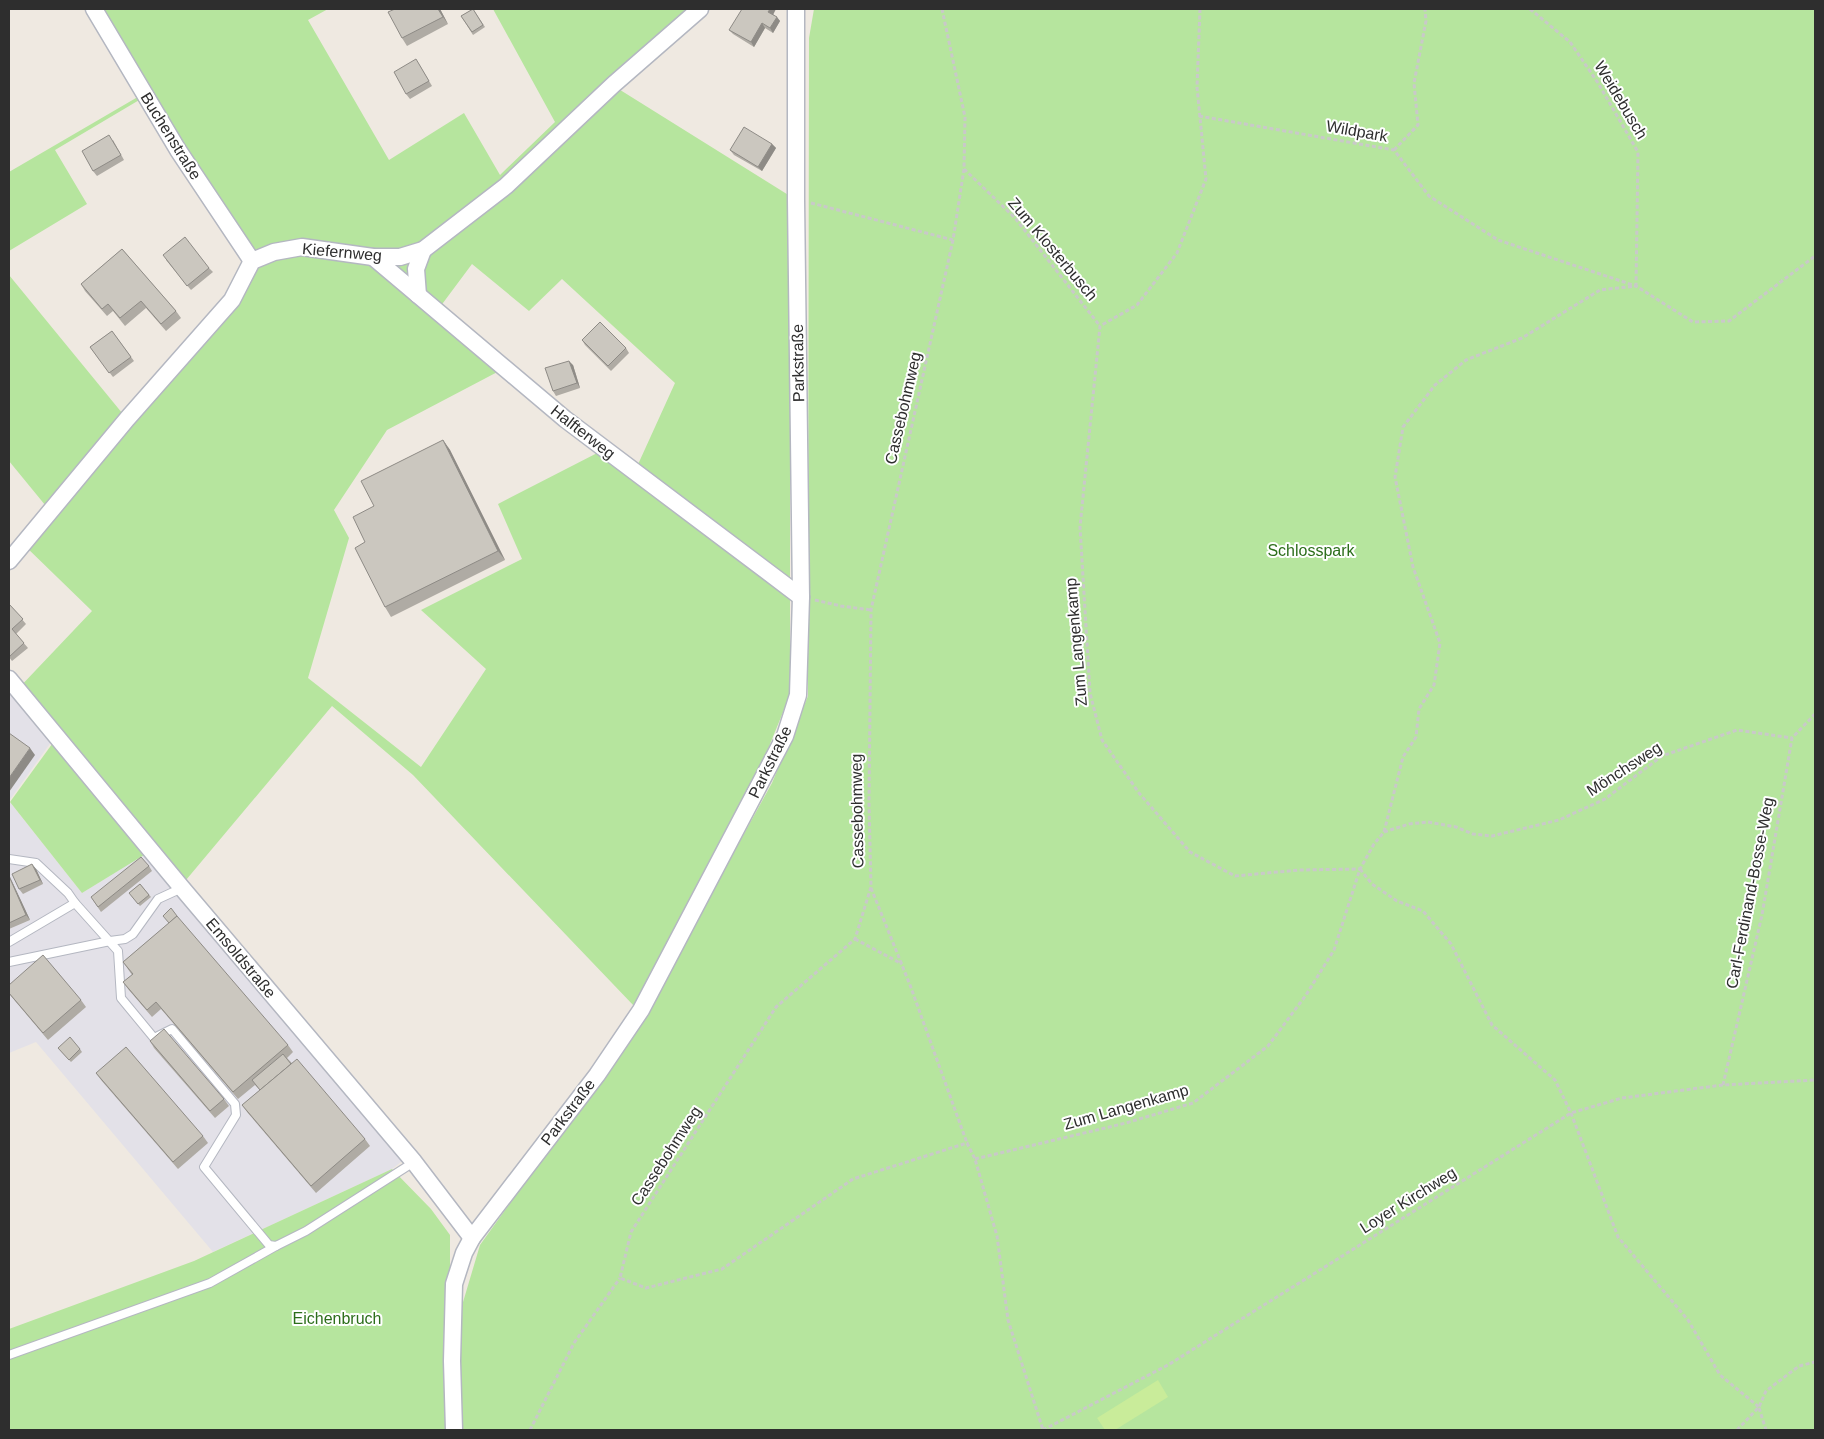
<svg xmlns="http://www.w3.org/2000/svg" width="1824" height="1439" font-family="Helvetica,sans-serif">
	<style>
		.industrial { fill: #e3e1e8 }
		.green { fill: #b6e59e; fill-rule: evenodd }
		.pitch { fill: #c9ec9a }
		.lines { fill: none; stroke-linecap: round; stroke-linejoin: round }
		.lane-casing { stroke: #b4b7c1; stroke-width: 10 }
		.street-casing { stroke: #b4b7c1; stroke-width: 19 }
		.path { stroke: #c9c9c9; stroke-width: 3; stroke-dasharray: 4 2.5; stroke-linecap: butt }
		.lane { stroke: #fff; stroke-width: 8 }
		.street { stroke: #fff; stroke-width: 16 }
		.wall { fill: #afaba4 }
		.shaded-wall { fill: #8e8b86 }
		.building { fill: #cbc7bf; stroke: #8e8b86 }
		.labels { text-anchor: middle; dominant-baseline: central; stroke-width: 4; stroke-linejoin: round; paint-order: stroke }
		.street-label { font-size: 16px; fill: #2e2e2e; stroke: #fff }
		.park-label { font-size: 16px; fill: #2c6e1b; stroke: #fff }
	</style>
	<rect width="100%" height="100%" fill="#efe9e1"/>
	<path class="industrial" d="M9,682l45,56 -45,63 73,92 67,-41 257,306 -14,11 -179,83 -177,-210 -27,11z"/>
	<g class="green">
		<path d="M100,9h228l-20,11 81,140 75,-47 36,62 55,-53 -62,-113h215l-91,79 173,108v499l-33,81 -123,230 -221,-231 -81,-69 -146,174 -169,-190 75,-79 -69,-67 27,-33 -41,-50v-186l118,144 105,-119 20,-39 -106,-165 -91,54 32,54 -78,47v-79l139,-81zM472,264l57,47 33,-32 113,104 -40,88 -30,-22 -107,55 24,55 -101,51 65,59 -65,98 -113,-89 41,-140 -15,-28 53,-80 118,-62 -68,-57z"/>
		<path d="M814,9h1001v1421h-1356l-1,-111 22,-74 160,-223 132,-239 36,-87 1,-658z"/>
		<path d="M55,740l94,112 -67,41 -72,-91z"/>
		<path d="M392,1169l39,40 19,26v195h-441v-101l185,-68z"/>
	</g>
	<path class="pitch" d="M1158,1380l10,17 -53,33h-10l-8,-12z"/>
	<g class="lines">
		<defs>
			<g id="lane">
				<path d="M9,859l27,4 32,30 7,10 43,48 3,47 33,40 18,-9 63,75 1,11 -32,52 65,78 7,1 30,-15 108,-69"/>
				<path d="M9,942l66,-39"/>
				<path d="M9,962l101,-21 15,-2 8,-5 25,-35 24,-11"/>
				<path d="M9,1355l201,-72 66,-37"/>
			</g>
			<g id="street">
				<path d="M94,9l84,141 74,111"/>
				<path d="M373,257l192,162 236,178"/>
				<path d="M418,295l-2,-26 7,-19"/>
				<path d="M9,561l118,-142 105,-119 20,-39 22,-9 28,-5 71,10h27l23,-7 83,-64 108,-102 86,-75"/>
				<path d="M9,679l173,209 232,274 58,76"/>
				<path d="M454,1430l-2,-69 2,-77 10,-31 8,-15 125,-163 44,-65 144,-274 13,-41 3,-98 -5,-397v-191"/>
			</g>
		</defs>
		<use href="#lane" class="lane-casing"/>
		<use href="#street" class="street-casing"/>
		<g class="path">
			<path d="M942,9l23,108 -1,52 -11,71 -82,370 -2,193 2,84 -16,52 -79,68 -145,225 -11,46 26,10 76,-19 131,-90 114,-36 8,16 22,77 11,84 35,110"/>
			<path d="M1200,9l-3,78 9,92 -29,74 -40,52 -37,21 -20,201 10,166 12,47 37,53 51,59 45,24 64,-6 61,-1"/>
			<path d="M1530,9l40,33 28,41 40,69 -2,134"/>
			<path d="M1199,116l195,34 35,46 69,44 138,46 57,36 36,-1 86,-65"/>
			<path d="M1394,150l24,-25 -4,-42 12,-62 -1,-12"/>
			<path d="M964,169l51,49 85,108"/>
			<path d="M811,203l142,37"/>
			<path d="M815,600l26,6 30,4"/>
			<path d="M1384,832l25,-8 19,-2 28,5 17,7 19,2 67,-16 46,-21 57,-43 75,-26 55,8"/>
			<path d="M1360,869l12,15 25,17 26,10 28,33 41,81 63,55 16,33 47,124 70,83 32,55 39,32"/>
			<path d="M871,888l39,97 57,158"/>
			<path d="M855,939l47,25"/>
			<path d="M1723,1085l39,-170 30,-177 23,-24"/>
			<path d="M975,1159l151,-36 67,-20 75,-57 38,-51 28,-45 26,-81 14,-25 10,-12 19,-75 13,-20 3,-28 15,-24 6,-42 -27,-76 -18,-90 8,-50 32,-42 31,-25 56,-22 78,-48 36,-4"/>
			<path d="M1759,1408l7,22"/>
			<path d="M530,1430l44,-87 46,-65"/>
			<path d="M1043,1430l125,-65 403,-252 51,-15 101,-13 92,-5"/>
			<path d="M1737,1430l22,-23 7,-16 33,-25 16,-4"/>
		</g>
		<use href="#lane" class="lane"/>
		<use href="#street" class="street"/>
	</g>
	<g class="wall">
		<path d="M440,9l8,15 -41,22 -5,-8z"/>
		<path d="M473,9l12,18 -12,8 -12,-19z"/>
		<path d="M773,14l7,7 -7,12 -8,-5 -11,19 -21,-13 -4,-4z"/>
		<path d="M419,64l13,22 -22,13 -4,-5z"/>
		<path d="M113,140l11,20 -27,16 -4,-5z"/>
		<path d="M772,144l4,4 -14,23 -28,-16 -4,-5z"/>
		<path d="M122,249l54,62 5,7 -15,13 -20,-23 -21,18 -12,-15 -6,5 -22,-25 -4,-7z"/>
		<path d="M166,260l43,8 4,4 -22,18z"/>
		<path d="M112,331l22,30 -21,16 -23,-30z"/>
		<path d="M582,340l44,8 3,5 -18,18 -26,-26z"/>
		<path d="M573,365l7,23 -24,8 -3,-5z"/>
		<path d="M443,440l7,10 55,110 -114,57 -6,-10 -20,-65 9,-36z"/>
		<path d="M9,604l17,20 -10,10 12,14 -16,13 -3,-4z"/>
		<path d="M149,866l3,5 -51,41 -10,-15z"/>
		<path d="M36,869l7,15 -20,10 -4,-5z"/>
		<path d="M9,875l21,45 -21,9z"/>
		<path d="M140,884l11,13 -11,9 -11,-13z"/>
		<path d="M169,923l119,122 5,7 -6,6 78,81 5,7 -54,47 -69,-81 -5,-7 18,-15 -5,-5 -17,14 -77,-90 -9,8 -24,-28 -5,-7 9,-7 -9,-13z"/>
		<path d="M9,985l72,15 5,7 -38,33 -38,-45 -1,-1z"/>
		<path d="M150,1041l74,58 5,7 -14,12 -61,-70z"/>
		<path d="M58,1048l22,1 2,3 -11,10z"/>
		<path d="M96,1073l107,63 5,7 -30,26 -77,-89z"/>
	</g>
	<g class="shaded-wall">
		<path d="M438,9h2l8,15 -5,-7z"/>
		<path d="M770,9h6l-4,8 -4,-5z"/>
		<path d="M777,17l3,4 -7,12 -3,-5z"/>
		<path d="M762,23l3,5 -11,19 -3,-5z"/>
		<path d="M772,144l4,4 -14,23 -4,-4z"/>
		<path d="M569,361l4,4 7,23 -3,-5z"/>
		<path d="M443,440l7,10 55,110 -7,-9z"/>
		<path d="M30,748l5,7 -26,37v-14z"/>
		<path d="M32,864l4,5 7,15 -3,-4z"/>
		<path d="M9,875l1,2 20,43 -4,-5z"/>
	</g>
	<g class="building">
		<path d="M395,9h43l5,8 -41,21 -14,-26z"/>
		<path d="M473,9l10,16 -11,7 -11,-16z"/>
		<path d="M742,9h28l-2,3 9,5 -7,11 -8,-5 -11,19 -22,-12z"/>
		<path d="M416,59l13,22 -23,13 -12,-22z"/>
		<path d="M744,127l28,17 -14,23 -28,-17z"/>
		<path d="M109,135l12,20 -28,16 -11,-20z"/>
		<path d="M185,237l24,31 -22,18 -24,-31z"/>
		<path d="M122,249l54,62 -15,13 -20,-23 -21,17 -12,-14 -6,5 -21,-25z"/>
		<path d="M600,322l26,26 -18,18 -26,-26z"/>
		<path d="M112,331l19,26 -22,16 -19,-26z"/>
		<path d="M569,361l8,22 -24,8 -8,-23z"/>
		<path d="M443,440l55,111 -113,56 -30,-59 10,-6 -12,-25 21,-11 -13,-25z"/>
		<path d="M9,604l14,15 -11,10 12,14 -15,14z"/>
		<path d="M9,733l21,15 -21,30z"/>
		<path d="M141,857l8,9 -51,41 -7,-10z"/>
		<path d="M32,864l8,16 -21,9 -7,-15z"/>
		<path d="M9,876l17,39 -17,8z"/>
		<path d="M140,884l9,11 -11,9 -9,-11z"/>
		<path d="M171,908l6,8 -8,7 -6,-7z"/>
		<path d="M177,916l111,129 -55,47 -77,-90 -9,8 -24,-28 10,-8 -10,-12z"/>
		<path d="M43,955l38,45 -38,33 -34,-40v-8z"/>
		<path d="M164,1029l60,70 -14,12 -60,-70z"/>
		<path d="M70,1037l10,12 -11,11 -11,-12z"/>
		<path d="M126,1047l77,89 -30,26 -77,-89z"/>
		<path d="M283,1054l8,10 -31,26 -8,-10z"/>
		<path d="M297,1059l68,80 -54,47 -69,-81z"/>
	</g>
	<g class="labels">
		<g class="street-label">
			<text transform="translate(1621 100) rotate(59)">Weidebusch</text>
			<text transform="translate(1357 131) rotate(10)">Wildpark</text>
			<text transform="translate(171 136) rotate(58)">Buchenstraße</text>
			<text transform="translate(1053 249) rotate(50)">Zum Klosterbusch</text>
			<text transform="translate(342 252) rotate(5)">Kiefernweg</text>
			<text transform="translate(798 363) rotate(-91)">Parkstraße</text>
			<text transform="translate(903 408) rotate(-77)">Cassebohmweg</text>
			<text transform="translate(583 432) rotate(38)">Halfterweg</text>
			<text transform="translate(1076 642) rotate(-95)">Zum Langenkamp</text>
			<text transform="translate(770 762) rotate(-64)">Parkstraße</text>
			<text transform="translate(1624 769) rotate(-33)">Mönchsweg</text>
			<text transform="translate(857 811) rotate(-91)">Cassebohmweg</text>
			<text transform="translate(1750 893) rotate(-79)">Carl-Ferdinand-Bosse-Weg</text>
			<text transform="translate(241 958) rotate(50)">Emsoldstraße</text>
			<text transform="translate(1126 1107) rotate(-16)">Zum Langenkamp</text>
			<text transform="translate(568 1112) rotate(-53)">Parkstraße</text>
			<text transform="translate(666 1156) rotate(-57)">Cassebohmweg</text>
			<text transform="translate(1408 1200) rotate(-32)">Loyer Kirchweg</text>
		</g>
		<g class="park-label">
			<text x="1311" y="550">Schlosspark</text>
			<text x="337" y="1318">Eichenbruch</text>
		</g>
	</g>
	<rect width="1824" height="1439" fill="none" stroke="#2e2e2e" stroke-width="20"/>
</svg>
